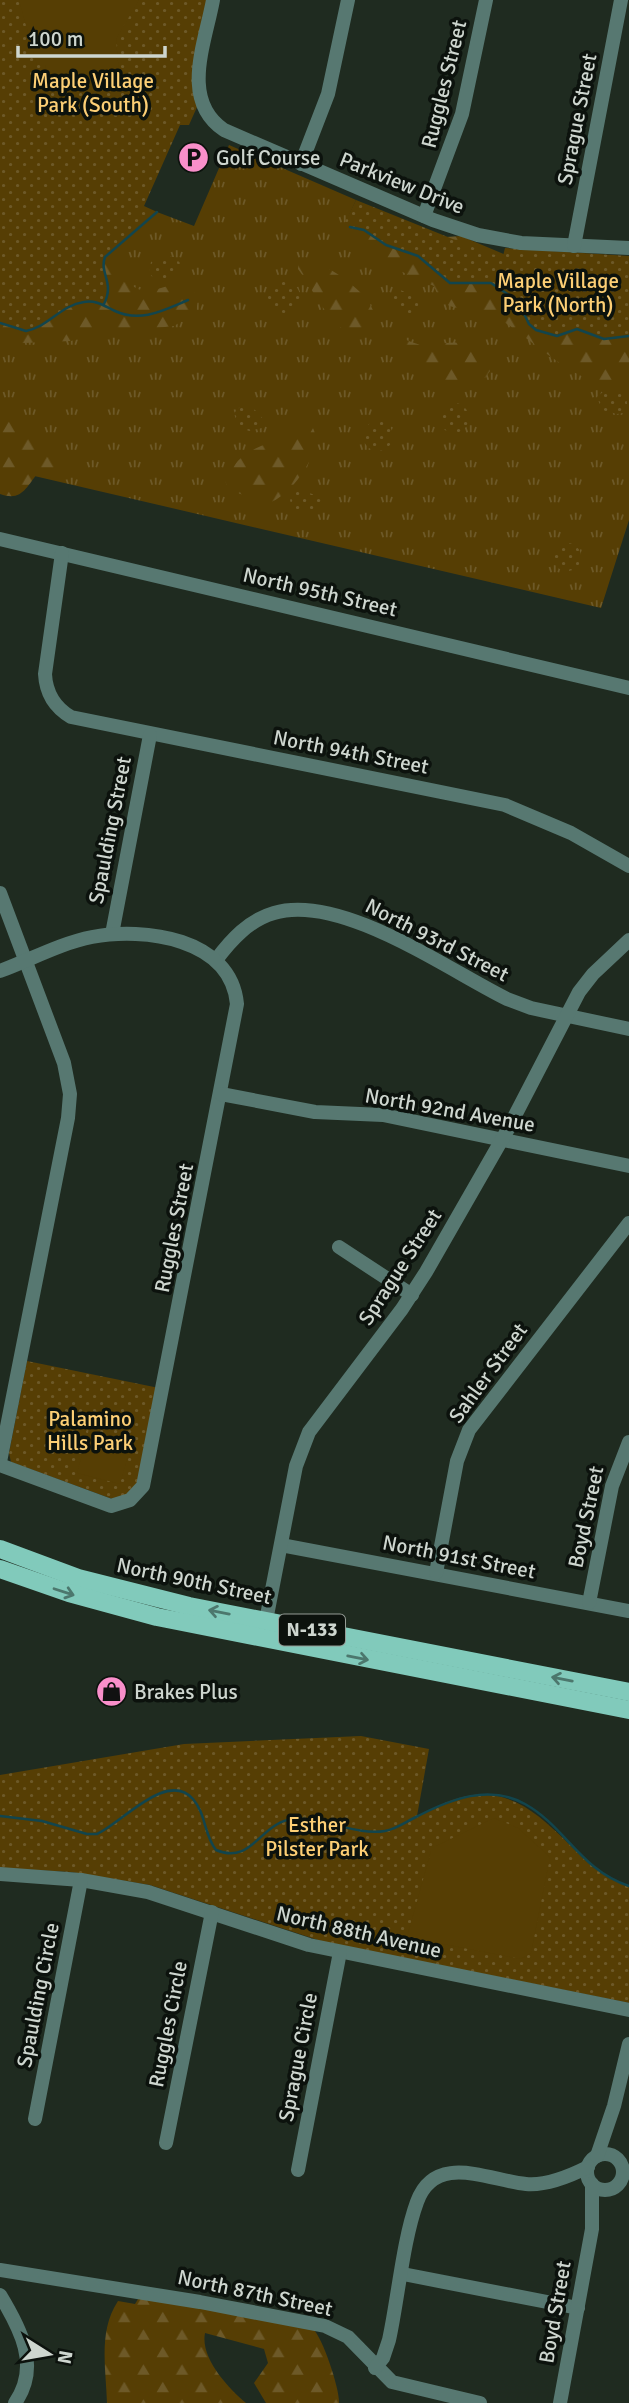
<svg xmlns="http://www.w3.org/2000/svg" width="629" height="2403" font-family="Signika,sans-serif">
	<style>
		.grass { fill: url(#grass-tufts) }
		.forest { fill: url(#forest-firs) }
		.park { fill: url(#park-dots) }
		.pitch { fill: #563e04 }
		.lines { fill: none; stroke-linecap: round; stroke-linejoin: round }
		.stream { stroke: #12454d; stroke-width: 2.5 }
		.minor { stroke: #577871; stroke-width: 14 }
		.major { stroke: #81cabb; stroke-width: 18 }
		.oneway { stroke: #4c776d }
		.labels { text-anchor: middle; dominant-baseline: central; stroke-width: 7; stroke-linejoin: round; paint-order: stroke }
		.shield { fill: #0c120d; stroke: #949b95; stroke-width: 2 }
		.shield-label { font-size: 19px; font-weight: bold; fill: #ced6cf }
		.park-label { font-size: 21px; fill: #fdcf75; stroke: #0c120d }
		.street-label { font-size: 21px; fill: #ced6cf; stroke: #0c120d }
		.poi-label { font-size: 21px; fill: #ced6cf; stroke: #0c120d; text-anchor: start }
	</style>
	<defs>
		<pattern id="grass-tufts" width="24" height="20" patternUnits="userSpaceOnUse" patternTransform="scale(1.75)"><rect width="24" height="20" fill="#563e04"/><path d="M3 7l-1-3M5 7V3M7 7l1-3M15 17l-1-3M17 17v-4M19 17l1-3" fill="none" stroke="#6d5928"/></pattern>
		<pattern id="forest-firs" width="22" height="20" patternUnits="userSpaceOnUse" patternTransform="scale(1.75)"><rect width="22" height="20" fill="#563e04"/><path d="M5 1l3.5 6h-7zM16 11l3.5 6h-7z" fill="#6d5928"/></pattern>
		<pattern id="park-dots" width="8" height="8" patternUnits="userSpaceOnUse" patternTransform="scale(1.75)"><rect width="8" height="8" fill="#563e04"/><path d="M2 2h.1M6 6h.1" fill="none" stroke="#6d5928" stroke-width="1.8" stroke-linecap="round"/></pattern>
	</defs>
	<rect width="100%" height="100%" fill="#1f2b20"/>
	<path class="grass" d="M229,145l127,55 -13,28 7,-1 279,109v184l-28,88 -601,-140v-145l103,-60 4,-9 50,-42 37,14z"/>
	<g class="forest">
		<path d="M347,222l99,15 15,-1 168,71v72c-33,29 -109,-52 -138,-65 -24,-12 -46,5 -57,-28l-45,-20 -42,-31z"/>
		<path d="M112,258c13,7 12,24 24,30 17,9 37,-10 55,-2l7,13 -2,14 -22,13 -36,4 -18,-2 -49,13 -71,3v-67l98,-14z"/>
		<path d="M305,258c24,7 82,43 69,73 -38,18 -58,-40 -76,-62l1,-9z"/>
		<path d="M395,337c11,1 21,9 32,8 27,-2 56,-11 63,26l-5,7h-20l-11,10 -15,2 -18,-24 -28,-16 -2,-7z"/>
		<path d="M0,411c10,5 60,43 64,50l-7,9 -19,3c-12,14 -16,29 -38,21z"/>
		<path d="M293,416c53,8 -1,86 -29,88 -8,1 -13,-5 -19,-8 -10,-5 -17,-4 -20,-16 14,-29 32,-32 61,-44l2,-17z"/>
		<path d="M140,2296l173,33c10,9 27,61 26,74h-73l-12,-20 14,-20 -4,-14 -59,-16c-5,25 23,55 41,70h-139c-1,-34 -9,-72 11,-102l17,3z"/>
	</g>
	<g class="park">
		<path d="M0,0h207l-10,107 -8,18h-9l-36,81 13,6 -52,45c-6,17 10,25 -1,47 -38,-11 -48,21 -78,27l-26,-8z"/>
		<path d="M356,200l134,54 13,2 2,-8 124,8v80l-25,3 -27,-10 -20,7 -21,-6 -7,-6 -11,-23 -27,-18h-41l-32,-27 -32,-11 -22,-15 -22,-2z"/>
		<path d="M162,256l12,1 6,6 -6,14c-10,4 -20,6 -25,-5l2,-10z"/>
		<circle cx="284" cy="297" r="16"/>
		<path d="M400,290l13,5 7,12 -5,9 -14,-3 -10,-8 1,-11z"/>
		<path d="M604,391l22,4 2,17 -11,2 -15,-4 -5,-13z"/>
		<circle cx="454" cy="418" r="15"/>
		<path d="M242,405l13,5 9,10 -2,8 -13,3 -11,-5 -4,-13z"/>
		<circle cx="378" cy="436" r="15"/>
		<path d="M298,490l25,7 1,13 -13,4 -18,-4 -3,-10z"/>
		<circle cx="567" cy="557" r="14"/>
		<path d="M27,1361l132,27 -24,103 -20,9 -104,-38 -2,-9z"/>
		<path d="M361,1736l68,13 -12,67c16,-7 32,-17 50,-20 73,-13 100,68 162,90v117l-305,-61 -174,-57 -79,-13 -71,-4v-93l184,-31z"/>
	</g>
	<g class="pitch">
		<path d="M19,0h120l-23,39 4,45 -73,6 -2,-25h-8z"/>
		<path d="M89,1429l43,12 -12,43 -43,-11z"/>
		<path d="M494,1818l24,10 32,29 -19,96 -10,6 -114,-22 24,-86 5,-5z"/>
	</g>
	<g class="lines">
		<g class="stream">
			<path d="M350,227l14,3 22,15 32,11 32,27h41l27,18 11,23 7,6 21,6 20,-7 27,10 25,-3"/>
			<path d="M104,304c11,-22 -5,-30 1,-47l52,-45"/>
			<path d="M0,323l26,8c22,-4 35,-26 58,-29 13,-2 20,4 31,9 26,12 49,-1 73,-11"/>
			<path d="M0,1816l42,5 45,13h10c26,-12 70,-64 96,-35 13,15 11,36 23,51 37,16 45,-30 79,-31 30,-2 61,17 90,12 12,-2 22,-10 33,-15 33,-17 71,-32 107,-12 41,23 54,65 104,82"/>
		</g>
		<g class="minor">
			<path d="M213,0c-8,44 -33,100 11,130l209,90 45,15 43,8 108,5"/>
			<path d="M301,164l27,-70 20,-94"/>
			<path d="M424,216l38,-102 24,-114"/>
			<path d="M574,246l47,-246"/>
			<path d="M0,539l629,149"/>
			<path d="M62,553l-17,121c1,19 9,33 26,43l434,88 66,28 58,33"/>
			<path d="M0,893l64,170 6,31 -2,24 -68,344"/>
			<path d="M112,934l38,-199"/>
			<path d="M216,960c15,-20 33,-40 58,-47 67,-20 174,57 233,86l24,9 98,21"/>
			<path d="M0,971c30,-11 61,-28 92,-34 52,-10 139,1 145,67l-94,482 -13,14 -19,6 -111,-41"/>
			<path d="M221,1094l94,18 68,3 246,51"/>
			<path d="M339,1247l73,48"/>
			<path d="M281,1545l348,66"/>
			<path d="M436,1573l21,-112 12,-31 160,-207"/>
			<path d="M589,1603l23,-117 17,-44"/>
			<path d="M264,1631l32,-165 13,-34 93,-123 24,-37 82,-143 71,-137 14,-18 36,-34"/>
			<path d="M0,1874l81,6 67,12 161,53 320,65"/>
			<path d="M35,2119l46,-239"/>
			<path d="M166,2143l46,-231"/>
			<circle cx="605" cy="2172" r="18"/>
			<path d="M597,2156l17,-50 15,-62"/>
			<path d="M298,2170l42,-218"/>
			<path d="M0,2270l200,32 125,24 23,11 44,45 88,21"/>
			<path d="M403,2274l175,34"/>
			<path d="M0,2295c20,33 41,71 15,108"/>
			<path d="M375,2368l8,-10 6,-18c9,-41 14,-100 28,-138 18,-50 71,-22 109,-18 20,2 44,-8 62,-17"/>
			<path d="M560,2403l32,-174v-45"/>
		</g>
		<g class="major">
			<path d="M0,1549l78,29 111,28 440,86"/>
			<path d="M0,1569l69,24 88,24 472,93"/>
		</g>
	</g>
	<defs><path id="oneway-shaft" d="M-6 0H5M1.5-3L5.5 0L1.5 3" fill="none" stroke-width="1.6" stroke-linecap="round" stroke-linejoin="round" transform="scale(1.75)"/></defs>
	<g class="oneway">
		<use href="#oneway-shaft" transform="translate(64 1592) rotate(18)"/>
		<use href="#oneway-shaft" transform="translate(219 1612) rotate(-169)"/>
		<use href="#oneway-shaft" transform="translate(358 1658) rotate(11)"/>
		<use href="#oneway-shaft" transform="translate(562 1679) rotate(-169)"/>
	</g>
	<defs>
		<symbol id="parking-disc" viewBox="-11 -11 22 22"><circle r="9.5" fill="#f98fca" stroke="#0c120d"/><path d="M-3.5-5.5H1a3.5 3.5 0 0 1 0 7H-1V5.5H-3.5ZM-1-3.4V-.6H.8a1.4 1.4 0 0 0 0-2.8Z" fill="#111"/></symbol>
		<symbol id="shop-disc" viewBox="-11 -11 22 22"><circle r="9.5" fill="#f98fca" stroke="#0c120d"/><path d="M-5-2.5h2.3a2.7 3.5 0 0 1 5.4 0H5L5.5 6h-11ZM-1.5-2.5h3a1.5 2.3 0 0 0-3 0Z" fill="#111"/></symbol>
	</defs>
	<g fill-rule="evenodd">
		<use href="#parking-disc" x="176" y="140" width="35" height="35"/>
		<use href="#shop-disc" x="94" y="1674" width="35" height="35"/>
	</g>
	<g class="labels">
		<rect class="shield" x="279" y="1614.5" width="66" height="31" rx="5"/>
		<g class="shield-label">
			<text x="312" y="1630">N-133</text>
		</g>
		<g class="park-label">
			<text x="93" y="81">Maple Village<tspan x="93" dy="24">Park (South)</tspan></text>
			<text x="558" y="281">Maple Village<tspan x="558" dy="24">Park (North)</tspan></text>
			<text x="90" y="1419">Palamino<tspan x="90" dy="24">Hills Park</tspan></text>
			<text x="317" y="1825">Esther<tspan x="317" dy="24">Pilster Park</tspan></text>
		</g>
		<g class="street-label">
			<text transform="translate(444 84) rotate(-76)">Ruggles Street</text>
			<text transform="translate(577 119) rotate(-79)">Sprague Street</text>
			<text transform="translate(402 183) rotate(22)">Parkview Drive</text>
			<text transform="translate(320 592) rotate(13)">North 95th Street</text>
			<text transform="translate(351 752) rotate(11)">North 94th Street</text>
			<text transform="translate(110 830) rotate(-79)">Spaulding Street</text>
			<text transform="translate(437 940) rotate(27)">North 93rd Street</text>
			<text transform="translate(450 1110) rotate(10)">North 92nd Avenue</text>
			<text transform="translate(174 1228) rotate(-79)">Ruggles Street</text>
			<text transform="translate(400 1267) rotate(-57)">Sprague Street</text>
			<text transform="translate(488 1373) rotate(-54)">Sahler Street</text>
			<text transform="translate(586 1517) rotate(-78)">Boyd Street</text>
			<text transform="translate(459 1557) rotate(11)">North 91st Street</text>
			<text transform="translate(194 1581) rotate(12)">North 90th Street</text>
			<text transform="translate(359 1932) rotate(13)">North 88th Avenue</text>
			<text transform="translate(38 1995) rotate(-79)">Spaulding Circle</text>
			<text transform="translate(168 2024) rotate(-79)">Ruggles Circle</text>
			<text transform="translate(298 2057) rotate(-79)">Sprague Circle</text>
			<text transform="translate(255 2293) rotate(12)">North 87th Street</text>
			<text transform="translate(555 2312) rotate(-80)">Boyd Street</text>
		</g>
		<g class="poi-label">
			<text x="216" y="158">Golf Course</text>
			<text x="134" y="1692">Brakes Plus</text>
		</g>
	</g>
	<g transform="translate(49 2354) rotate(101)" stroke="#0c120d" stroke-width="5" paint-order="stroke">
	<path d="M0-5L12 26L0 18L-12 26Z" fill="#ced6cf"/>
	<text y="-10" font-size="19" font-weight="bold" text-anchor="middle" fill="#ced6cf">N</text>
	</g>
	<path d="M18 46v10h147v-10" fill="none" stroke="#ced6cf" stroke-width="3.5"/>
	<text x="28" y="46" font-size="21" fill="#ced6cf" stroke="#0c120d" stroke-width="5" paint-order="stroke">100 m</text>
</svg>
